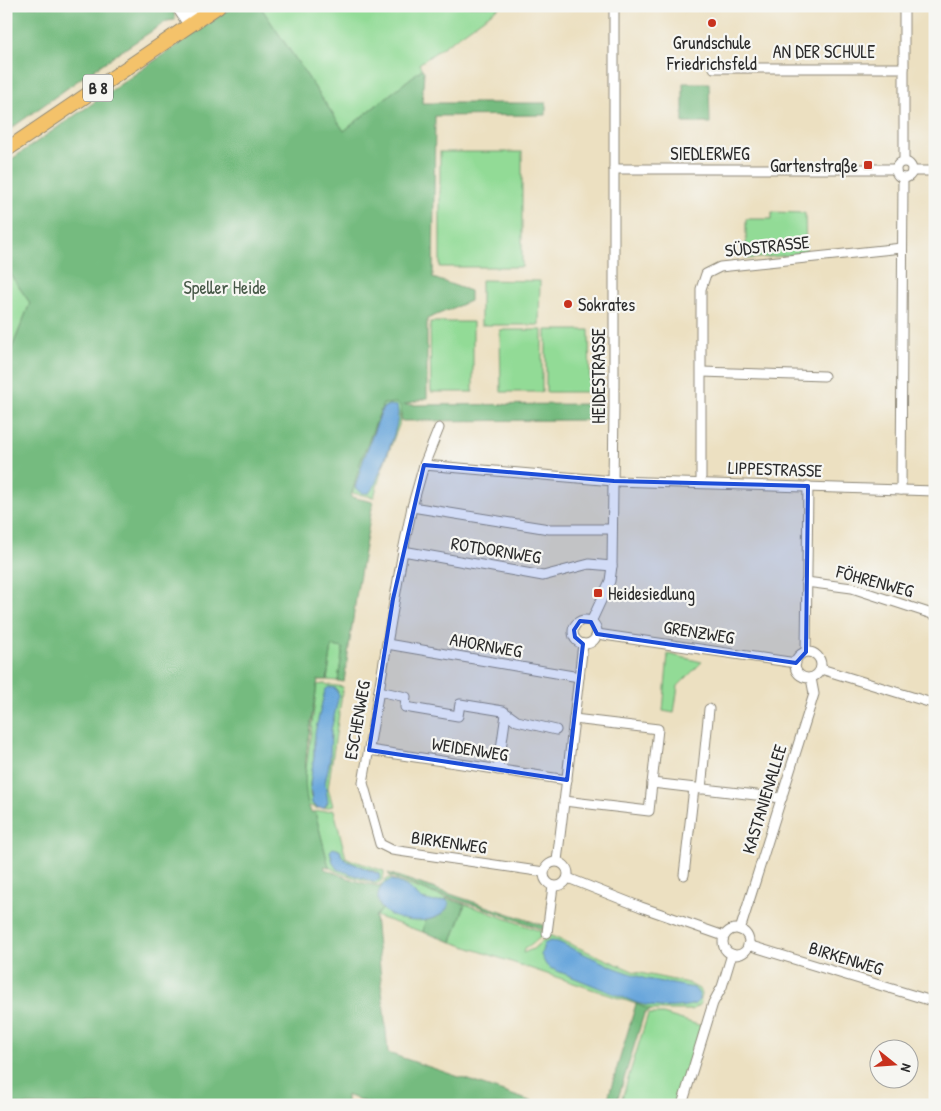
<svg xmlns="http://www.w3.org/2000/svg" width="941" height="1111" font-family="'Patrick Hand',sans-serif">
	<style>
		.green { fill: #92db96; stroke: #5e8360; fill-rule: evenodd }
		.forest { fill: #75bb7f; stroke: #507355 }
		.water { fill: #6ba7dc; stroke: #4b6984 }
		.lines { fill: none; stroke-linecap: round; stroke-linejoin: round }
		.minor-casing { stroke: #8c8676; stroke-width: 11 }
		.tertiary-casing { stroke: #8c8676; stroke-width: 13 }
		.primary-casing { stroke: #8c8676; stroke-width: 16 }
		.minor { stroke: #fff; stroke-width: 9 }
		.tertiary { stroke: #fff; stroke-width: 11 }
		.primary { stroke: #f4c26a; stroke-width: 14 }
		.marked { fill: #1d4ed8; fill-opacity: 0.2; stroke: #1d4ed8; stroke-width: 4; stroke-linejoin: round }
		.poi-dot { fill: #c8321e; stroke: #f6f6f2; stroke-width: 2 }
		.labels { text-anchor: middle; dominant-baseline: central; stroke-width: 4.5; stroke-linejoin: round; paint-order: stroke }
		.shield { fill: #f6f6f2; stroke: #686867; stroke-width: 1 }
		.shield-label { font-size: 16px; font-weight: bold; fill: #2b2b2b }
		.poi-label { font-size: 18px; fill: #2b2b2b; stroke: #f6f6f2; text-anchor: start }
		.street-label { font-size: 18px; fill: #2b2b2b; stroke: #f6f6f2 }
		.park-label { font-size: 18px; fill: #455746; stroke: #f6f6f2 }
	</style>
	<rect width="100%" height="100%" fill="#f6f6f2"/>
	<filter id="ink" filterUnits="userSpaceOnUse"><feTurbulence type="fractalNoise" baseFrequency=".02" numOctaves="2"/><feDisplacementMap in="SourceGraphic" scale="10" xChannelSelector="R" yChannelSelector="G"/><feConvolveMatrix kernelMatrix="1 2 1 2 8 2 1 2 1" color-interpolation-filters="sRGB"/></filter>
	<filter id="wash" filterUnits="userSpaceOnUse"><feTurbulence type="fractalNoise" baseFrequency=".0096" numOctaves="4" result="noise"/><feDisplacementMap in="SourceGraphic" scale="20" xChannelSelector="R" yChannelSelector="G"/><feGaussianBlur stdDeviation="1.12" result="paint"/><feColorMatrix in="noise" values="0 0 0 0 0 0 0 0 0 0 0 0 0 0 0 0 0 1.4 0 .05"/><feComposite in="paint" operator="in"/></filter>
	<g filter="url(#wash)">
		<rect width="100%" height="100%" fill="#ece0c1"/>
		<g class="green">
			<path d="M260,6h241l-82,58 3,5 -78,62z"/>
			<rect x="440" y="152" width="82" height="115"/>
			<path d="M772,212l33,1 1,41 -60,5v-40h26z"/>
			<path d="M6,268l24,35 -24,60z"/>
			<path d="M481,280l59,1 -1,44h-58z"/>
			<path d="M430,322h43v70h-42z"/>
			<path d="M500,330h42v62h-41z"/>
			<path d="M546,330h43l1,62h-44z"/>
			<path d="M391,402l8,1 2,3 -2,19 -17,44 -8,28 -22,-4 8,-30 23,-59zM389,405l6,24 -12,31 -28,28 8,-27 18,-49 3,-5z"/>
			<path d="M332,646l11,1 -5,34 -11,-1z"/>
			<path d="M668,654l34,8 -24,24 -4,27 -11,-2z"/>
			<path d="M324,684l19,3 -15,101 5,18 -9,2 3,-4 -2,-21 5,-23 1,-30 7,-38 -3,-4 -21,55v13l-4,28v11l4,11 4,2h-3l-7,-3 -4,-16 1,-12 12,-92z"/>
			<path d="M334,810l12,48 38,13c0,7 -2,12 -9,13l-35,-11 -11,-6 -14,-55zM338,849l6,10 3,2 30,11 3,3 -50,-19z"/>
			<path d="M389,878l57,20 -20,26 -3,8 -48,-16 7,-6 -2,-3 -1,-16 2,-4 -1,-2z"/>
			<path d="M465,904l78,28v3l-13,11 -6,2 -1,5 10,-4 16,-14 86,37 53,11 11,6 3,5 -2,10 -8,6h-41l-15,-6 -184,-62z"/>
			<path d="M648,1014h15l39,12 -18,57 -5,22h-59z"/>
		</g>
		<g class="forest">
			<path d="M6,6h164l4,7 1,7 -8,1 -80,53 -81,58z"/>
			<path d="M234,6h26l84,125 78,-62 2,2 -2,32h124v12l-111,1 -2,162 37,13v10l-43,18v79l-24,7 199,-1v16l-201,1v-15l-6,-3 -12,1 -23,59 -9,34 22,5 -16,89 -13,91 -6,-1 5,-33 -11,-2 -5,34h-9l-1,5c-5,33 -20,97 -6,127h4l14,55 -5,-1 1,3c18,7 37,16 57,17l-3,5 1,16 2,3 -7,6 13,137 154,52h-168l-28,-10v10h-340v-742l24,-60 -24,-35v-105z"/>
			<path d="M683,83h26l1,40h-27z"/>
			<path d="M388,873l157,53 -1,4 -63,-23 -50,-15 -41,-16z"/>
			<path d="M446,898l19,6 -13,38 -29,-10 2,-12 11,-2 12,-12z"/>
			<path d="M636,1004l15,6 -6,3 -2,4 -27,88h-10z"/>
		</g>
		<g class="water">
			<path d="M389,405l8,1c6,16 -16,61 -22,79l-6,8h-6l-8,-5 8,-27 18,-49 3,-5z"/>
			<path d="M329,687l6,1 4,7 -8,35 -1,30 -5,23 3,19 -4,6h-6l-6,-4 -2,-20 4,-28v-19l11,-47z"/>
			<path d="M333,848l7,2 2,7 5,4 32,13 1,5 -6,3 -37,-13 -4,-6 -3,-12z"/>
			<path d="M392,880l14,6 16,13 13,3 11,-2 3,3c-6,30 -85,20 -69,-14 3,-5 7,-8 12,-9z"/>
			<path d="M550,941l8,1 57,26 31,11 48,9 5,6 1,5 -5,5c-17,5 -42,4 -58,-1l-87,-35 -4,-3 -5,-10 3,-11z"/>
		</g>
	</g>
	<g filter="url(#ink)">
		<g class="lines">
			<defs>
				<g id="minor">
					<path d="M714,68h190"/>
					<path d="M904,161v-155"/>
					<circle cx="904" cy="170" r="8"/>
					<path d="M614,169h281"/>
					<path d="M912,171h23"/>
					<path d="M702,372l122,4"/>
					<path d="M424,465l15,-37"/>
					<path d="M701,482v-193l5,-15 14,-7 182,-19"/>
					<path d="M901,490l2,-312"/>
					<path d="M412,507l137,22h63"/>
					<path d="M403,551l-40,232 17,61 12,6 152,22"/>
					<path d="M612,566l-23,-2 -46,12 -140,-25 9,-44 12,-42 190,16 321,10"/>
					<path d="M806,582l46,6 83,27"/>
					<circle cx="585" cy="632" r="12"/>
					<path d="M591,622l19,-41 2,-15 2,-161v-399"/>
					<path d="M597,634l199,29"/>
					<path d="M387,644l192,33"/>
					<circle cx="808" cy="665" r="13"/>
					<path d="M806,652l2,-166"/>
					<path d="M821,669l114,35"/>
					<path d="M379,691l27,6 -1,10 53,9 2,-12 43,7 14,10 39,9"/>
					<path d="M369,750l198,30"/>
					<path d="M498,770l8,-56"/>
					<path d="M652,783l130,15"/>
					<path d="M701,789l8,-80"/>
					<path d="M564,801l85,10 9,-82 -84,-10"/>
					<path d="M557,861l26,-217"/>
					<circle cx="556" cy="874" r="12"/>
					<path d="M684,875l10,-87"/>
					<path d="M568,878l73,29 83,29"/>
					<circle cx="736" cy="942" r="13"/>
					<path d="M740,930l74,-236 -3,-16"/>
					<path d="M547,933l6,-47"/>
					<path d="M748,945l187,57"/>
					<path d="M682,1105l31,-102 9,-16 10,-33"/>
				</g>
				<g id="tertiary">
					<path d="M177,6l13,20"/>
					<path d="M188,6l10,14"/>
				</g>
				<path id="primary" d="M6,150l212,-144"/>
			</defs>
			<use href="#minor" class="minor-casing"/>
			<use href="#tertiary" class="tertiary-casing"/>
			<use href="#primary" class="primary-casing"/>
			<use href="#minor" class="minor"/>
			<use href="#tertiary" class="tertiary"/>
			<use href="#primary" class="primary"/>
		</g>
	</g>
	<path class="marked" d="M424,465l190,16 194,5 -2,166 -10,11 -199,-29 -6,-12 -11,-1 -6,9 1,7 8,7 -16,136 -198,-30 24,-151z"/>
	<g class="poi-dot">
		<circle cx="712" cy="23" r="5"/>
		<rect x="863" y="160" width="10" height="10" rx="2.5"/>
		<circle cx="568" cy="304" r="5"/>
		<rect x="593" y="588" width="10" height="10" rx="2.5"/>
	</g>
	<g class="labels">
		<rect class="shield" x="83" y="74.5" width="30" height="27" rx="4"/>
		<g class="shield-label">
			<text x="98" y="88">B 8</text>
		</g>
		<g class="poi-label">
			<text x="712" y="42" text-anchor="middle">Grundschule<tspan x="712" dy="21">Friedrichsfeld</tspan></text>
			<text x="858" y="165" text-anchor="end">Gartenstraße</text>
			<text x="578" y="304">Sokrates</text>
			<text x="608" y="593">Heidesiedlung</text>
		</g>
		<g class="street-label">
			<text x="824" y="51">AN DER SCHULE</text>
			<text x="710" y="153">SIEDLERWEG</text>
			<text transform="translate(767 246) rotate(-6)">SÜDSTRASSE</text>
			<text transform="translate(598 376) rotate(-90)">HEIDESTRASSE</text>
			<text transform="translate(775 469) rotate(2)">LIPPESTRASSE</text>
			<text transform="translate(496 550) rotate(9)">ROTDORNWEG</text>
			<text transform="translate(875 581) rotate(15)">FÖHRENWEG</text>
			<text transform="translate(699 632) rotate(9)">GRENZWEG</text>
			<text transform="translate(486 645) rotate(10)">AHORNWEG</text>
			<text transform="translate(357 720) rotate(-80)">ESCHENWEG</text>
			<text transform="translate(470 749) rotate(9)">WEIDENWEG</text>
			<text transform="translate(764 799) rotate(-73)">KASTANIENALLEE</text>
			<text transform="translate(449 842) rotate(8)">BIRKENWEG</text>
			<text transform="translate(846 958) rotate(17)">BIRKENWEG</text>
		</g>
		<g class="park-label">
			<text x="225" y="287">Speller Heide</text>
		</g>
	</g>
	<rect width="941" height="1111" fill="none" stroke="#f6f6f2" stroke-width="25"/>
	<g transform="translate(894 1064) rotate(107)"><circle r="24" fill="#f6f6f2" stroke="#a5a5a2"/>
	<path d="M0-4L9 19L0 12L-9 19Z" fill="#c8321e"/>
	<text y="-8" font-size="14" font-weight="bold" text-anchor="middle" fill="#2b2b2b">N</text>
	</g>
</svg>
